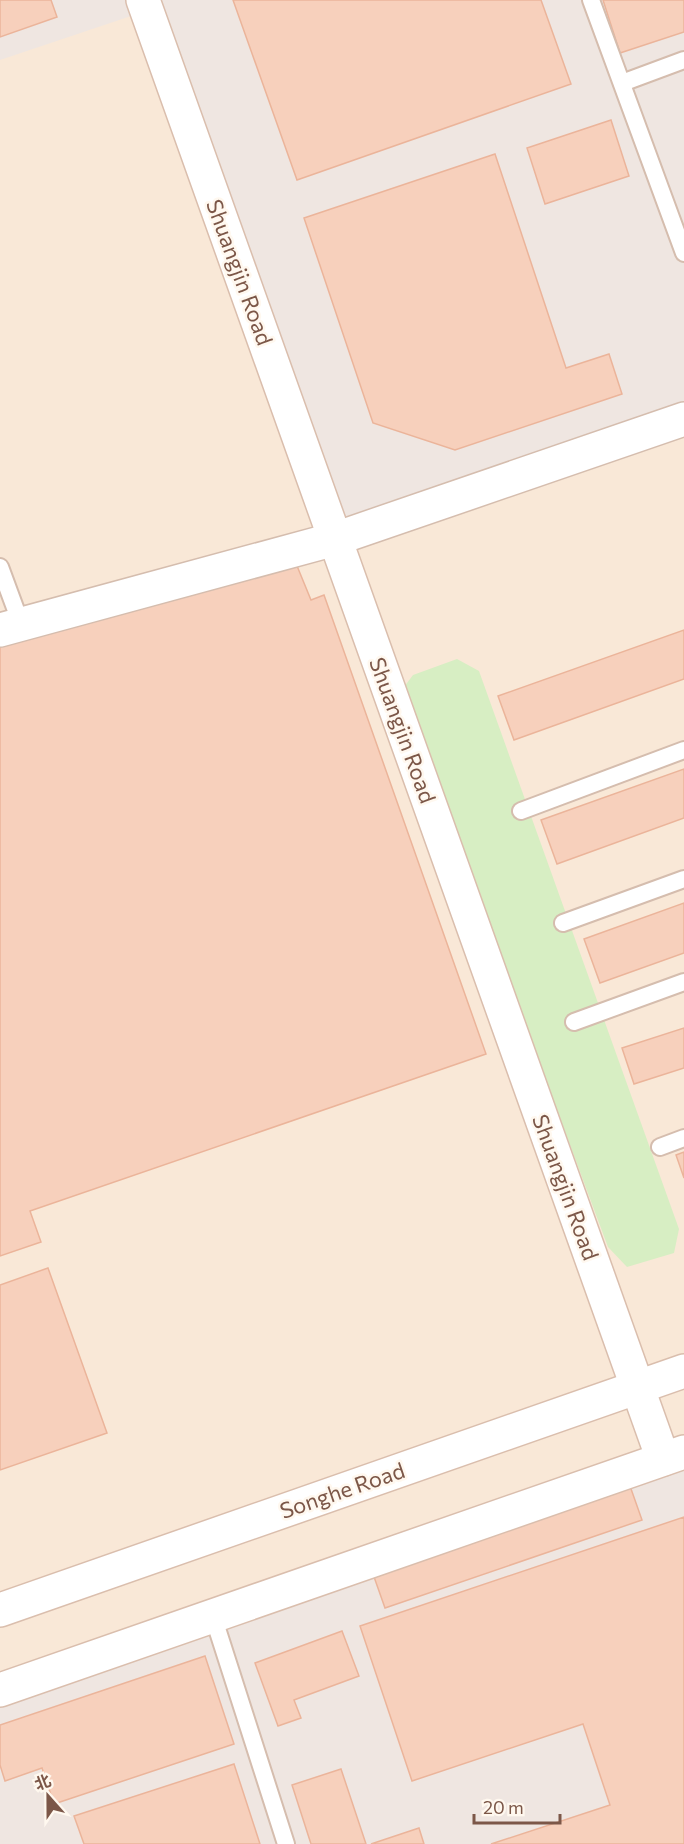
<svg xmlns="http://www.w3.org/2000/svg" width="684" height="1844" font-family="Commissioner,'Noto Sans SC',sans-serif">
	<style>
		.residential { fill: #f9e8d7 }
		.industrial { fill: #efe6e1 }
		.green { fill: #d7eec3 }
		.building { fill: #f7d0bc; stroke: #ebb49a; stroke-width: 1.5 }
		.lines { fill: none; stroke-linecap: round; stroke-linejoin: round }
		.lane-casing { stroke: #d5bdae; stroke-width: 20 }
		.street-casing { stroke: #d5bdae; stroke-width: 36 }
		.secondary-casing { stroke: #dabead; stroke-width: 36 }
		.lane { stroke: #fff; stroke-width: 16 }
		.street { stroke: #fff; stroke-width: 33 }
		.secondary { stroke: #fff; stroke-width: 33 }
		.labels { text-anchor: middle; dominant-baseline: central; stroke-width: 5; stroke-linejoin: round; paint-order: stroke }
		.street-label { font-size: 22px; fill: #7c5748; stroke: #fff8ef }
	</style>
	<rect width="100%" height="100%" fill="#fef4e7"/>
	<rect class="residential" x="0" y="0" width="684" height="1844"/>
	<g class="industrial">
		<path d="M0,0h684v419l-349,120 -189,-528 -146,49z"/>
		<path d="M684,1452v392h-684v-154z"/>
	</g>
	<path class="green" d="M457,659l22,12 200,558 -5,24 -47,14 -19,-20 -207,-556 12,-16z"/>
	<g class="building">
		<path d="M0,0h51l6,17 -57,20z"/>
		<path d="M233,0h308l30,84 -274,96z"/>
		<path d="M603,0h81v32l-64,21z"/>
		<path d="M611,120l18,56 -84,28 -18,-56z"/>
		<path d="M495,154l71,214 43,-14 13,40 -167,56 -82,-27 -69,-205z"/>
		<path d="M295,561l16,39 13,-5 162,459 -456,157 11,31 -41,14v-616z"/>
		<path d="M684,630v49l-170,61 -16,-44z"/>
		<path d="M684,769v49l-127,46 -16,-44z"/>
		<path d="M684,903v50l-84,30 -16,-44z"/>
		<path d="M684,1028v40l-50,16 -12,-36z"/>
		<path d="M684,1152v26l-8,-23z"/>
		<path d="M48,1268l59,165 -107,37v-185z"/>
		<path d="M630,1486l12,34 -257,88 -12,-34z"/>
		<path d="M684,1517v327h-193l119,-39 -27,-81 -171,57 -52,-155z"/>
		<path d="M342,1631l17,45 -65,24 7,18 -23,8 -23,-63z"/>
		<path d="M205,1656l29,88 -180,60 -12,-36 -37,13 -5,-16v-40z"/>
		<path d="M234,1764l26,80h-176l-10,-28z"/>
		<path d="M341,1769l25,75h-55l-19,-59z"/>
		<path d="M419,1828l5,16h-53z"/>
	</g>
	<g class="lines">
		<defs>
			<g id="lane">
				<path d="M591,0l93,253"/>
				<path d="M622,83l62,-23"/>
				<path d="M0,567l21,57"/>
				<path d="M521,811l163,-61"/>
				<path d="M563,923l121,-44"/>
				<path d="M574,1022l110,-40"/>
				<path d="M660,1147l24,-9"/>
				<path d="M213,1616l73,228"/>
			</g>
			<path id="street" d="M0,630l335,-91 349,-120"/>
			<g id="secondary">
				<path d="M143,0l520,1459"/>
				<path d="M0,1610l684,-239"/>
				<path d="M0,1690l684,-238"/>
			</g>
		</defs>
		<use href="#lane" class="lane-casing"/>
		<use href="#street" class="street-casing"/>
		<use href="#secondary" class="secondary-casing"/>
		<use href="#lane" class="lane"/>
		<use href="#street" class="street"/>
		<use href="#secondary" class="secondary"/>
	</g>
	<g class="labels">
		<g class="street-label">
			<text transform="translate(240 272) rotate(70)">Shuangjin Road</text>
			<text transform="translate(403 730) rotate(70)">Shuangjin Road</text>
			<text transform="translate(566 1187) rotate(70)">Shuangjin Road</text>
			<text transform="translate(342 1490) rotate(-19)">Songhe Road</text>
		</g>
	</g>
	<g transform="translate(48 1796) rotate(339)" stroke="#fff8ef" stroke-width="4.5" paint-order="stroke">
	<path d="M0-4.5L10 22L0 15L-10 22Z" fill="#7c5748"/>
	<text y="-9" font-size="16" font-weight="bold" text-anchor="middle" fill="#7c5748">北</text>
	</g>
	<path d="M474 1814v9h86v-9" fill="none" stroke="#7c5748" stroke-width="3"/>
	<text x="483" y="1814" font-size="18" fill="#7c5748" stroke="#fff8ef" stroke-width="4.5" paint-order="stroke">20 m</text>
</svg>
